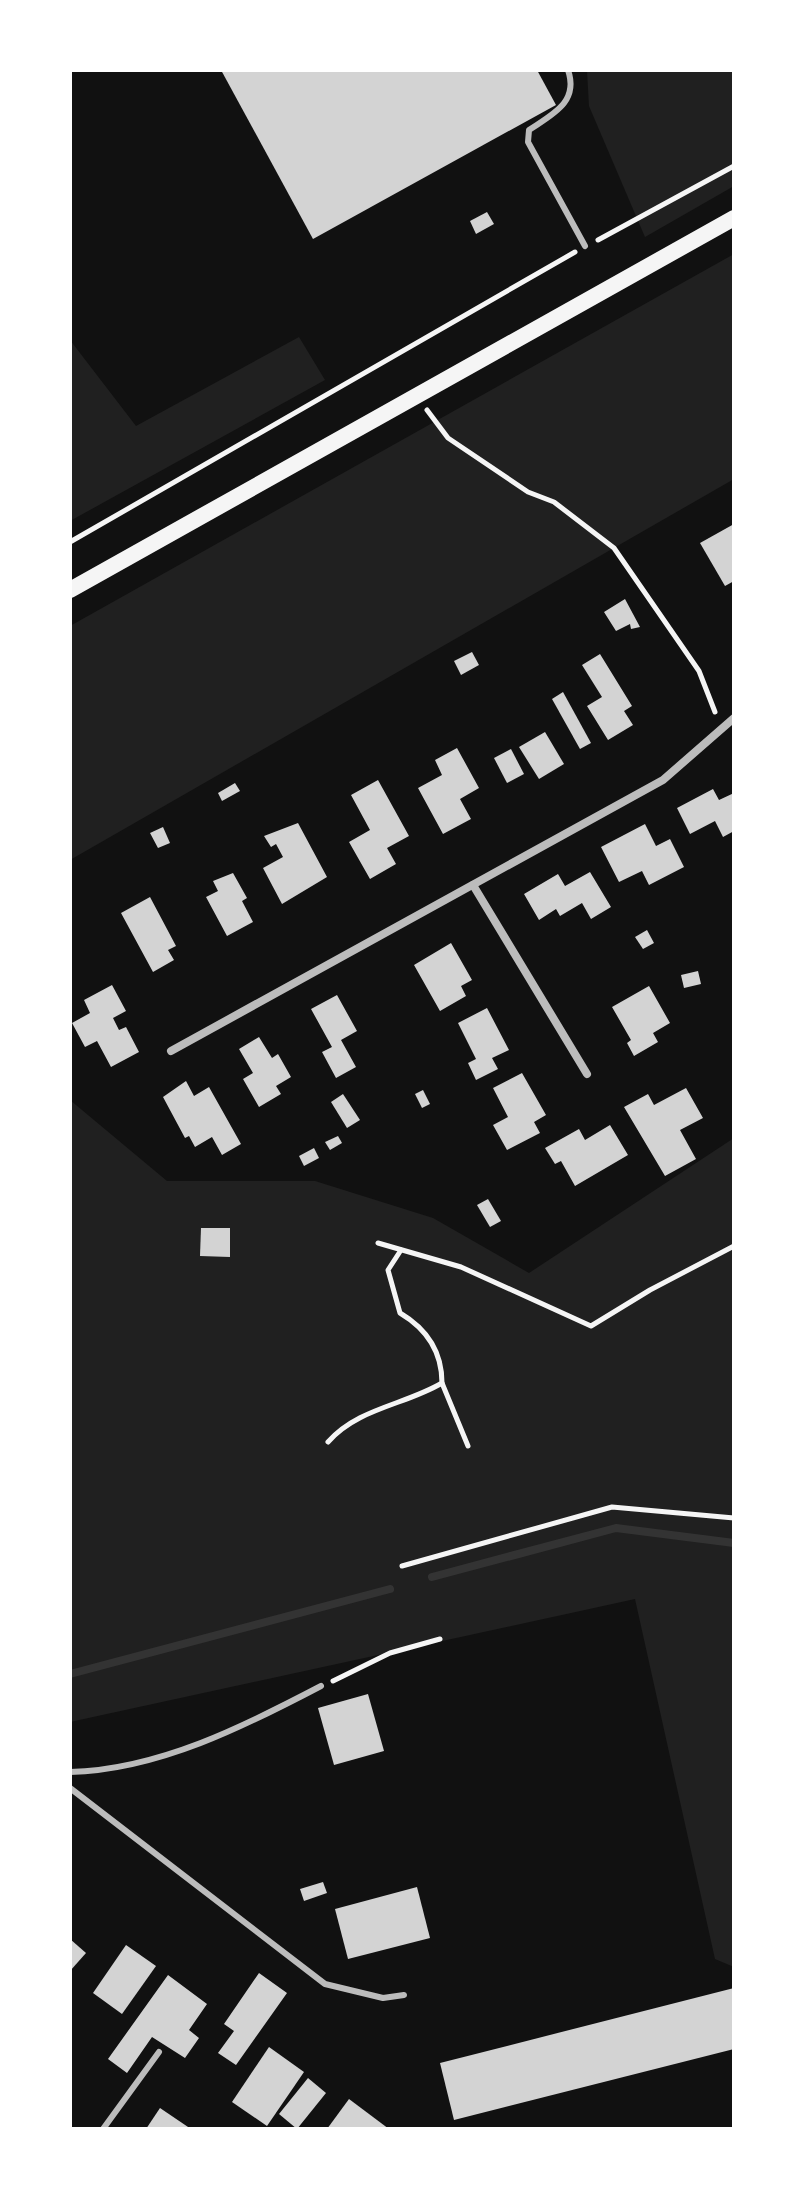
<svg xmlns="http://www.w3.org/2000/svg" width="804" height="2199" font-family="'Asap Condensed',sans-serif">
	<style>
		.green { fill: #202020 }
		.lines { fill: none; stroke-linecap: round; stroke-linejoin: round }
		.stream { stroke: #333; stroke-width: 8 }
		.building { fill: #d3d3d3 }
		.path { stroke: #f5f5f5; stroke-width: 5 }
		.service { stroke: #bcbcbc; stroke-width: 6 }
		.minor { stroke: #bcbcbc; stroke-width: 8 }
		.secondary { stroke: #f5f5f5; stroke-width: 16 }
	</style>
	<rect width="100%" height="100%" fill="#111"/>
	<g class="green">
		<path d="M587,70h147v116l-89,51 -56,-131z"/>
		<path d="M734,254v225l-664,381v-234z"/>
		<path d="M299,337l26,43 -255,141v-181l66,86z"/>
		<path d="M70,1100l97,81h148l118,37 96,55 205,-135v829l-19,-8 -80,-360 -565,123z"/>
	</g>
	<g class="lines">
		<g class="stream">
			<path d="M432,1577l184,-49 118,15"/>
			<path d="M70,1674l320,-85"/>
		</g>
	</g>
	<g class="building">
		<path d="M221,70h316l19,35 -243,134z"/>
		<path d="M487,212l7,12 -18,10 -6,-13z"/>
		<path d="M734,524v57l-9,5 -25,-43z"/>
		<path d="M625,599l15,28 -9,2 -1,-5 -14,7 -12,-19z"/>
		<path d="M472,652l7,13 -18,10 -7,-14z"/>
		<path d="M600,654l32,52 -8,5 9,14 -25,15 -21,-34 15,-9 -20,-32z"/>
		<path d="M563,692l28,51 -11,6 -28,-50z"/>
		<path d="M545,732l19,32 -25,15 -20,-32z"/>
		<path d="M457,748l22,40 -19,11 11,20 -28,15 -25,-46 24,-13 -7,-15z"/>
		<path d="M511,749l13,25 -17,9 -13,-25z"/>
		<path d="M378,780l31,56 -22,12 9,16 -26,15 -21,-37 21,-12 -19,-35z"/>
		<path d="M235,783l5,8 -18,10 -4,-8z"/>
		<path d="M713,789l6,11 15,-7v38l-11,6 -8,-16 -25,13 -13,-26z"/>
		<path d="M298,823l29,54 -45,27 -19,-36 20,-11 -7,-13 -5,3 -7,-11z"/>
		<path d="M645,824l11,22 14,-7 14,28 -35,18 -7,-14 -23,11 -18,-35z"/>
		<path d="M163,827l7,16 -12,5 -8,-15z"/>
		<path d="M590,872l21,35 -20,12 -9,-16 -22,13 -4,-7 -17,11 -15,-26 34,-20 7,12z"/>
		<path d="M233,873l14,25 -5,3 11,21 -26,14 -21,-39 12,-6 -5,-10z"/>
		<path d="M150,897l26,49 -8,4 6,10 -21,12 -32,-59z"/>
		<path d="M647,930l7,13 -11,6 -8,-12z"/>
		<path d="M451,943l21,37 -11,6 5,10 -26,15 -26,-46z"/>
		<path d="M698,971l3,13 -17,4 -3,-13z"/>
		<path d="M112,985l14,26 -13,7 6,12 7,-3 13,25 -28,15 -14,-26 -12,6 -13,-24 18,-10 -6,-13z"/>
		<path d="M649,986l21,37 -17,10 5,9 -24,14 -7,-13 4,-3 -19,-33z"/>
		<path d="M337,995l20,36 -16,9 15,27 -20,11 -14,-26 10,-5 -21,-38z"/>
		<path d="M487,1008l22,42 -17,8 6,11 -22,11 -8,-17 8,-4 -18,-36z"/>
		<path d="M259,1037l13,21 6,-4 13,23 -15,9 5,8 -22,13 -16,-28 10,-6 -14,-24z"/>
		<path d="M522,1073l24,42 -12,7 6,11 -33,17 -14,-25 15,-8 -15,-29z"/>
		<path d="M186,1081l8,15 15,-9 32,57 -19,11 -10,-18 -17,10 -6,-11 -4,2 -22,-41z"/>
		<path d="M686,1088l17,30 -23,12 16,29 -31,17 -41,-69 24,-13 6,11z"/>
		<path d="M423,1090l7,14 -8,4 -7,-14z"/>
		<path d="M343,1094l17,26 -13,8 -16,-26z"/>
		<path d="M610,1125l18,30 -53,31 -14,-25 -6,3 -10,-16 34,-19 6,11z"/>
		<path d="M338,1136l4,7 -12,7 -5,-8z"/>
		<path d="M314,1148l5,10 -15,8 -5,-10z"/>
		<path d="M488,1199l13,22 -11,6 -13,-22z"/>
		<path d="M201,1228h29v29l-30,-1z"/>
		<path d="M368,1694l16,57 -50,14 -16,-57z"/>
		<path d="M323,1882l4,11 -23,8 -4,-12z"/>
		<path d="M417,1887l13,51 -82,21 -13,-50z"/>
		<path d="M70,1939l16,14 -16,18z"/>
		<path d="M126,1945l30,21 -34,48 -29,-21z"/>
		<path d="M259,1973l28,20 -51,72 -18,-12 16,-22 -10,-7z"/>
		<path d="M168,1975l39,29 -18,26 10,8 -14,20 -33,-21 -25,36 -19,-14z"/>
		<path d="M734,1988v61l-280,71 -14,-57z"/>
		<path d="M269,2047l35,25 -37,54 -35,-24z"/>
		<path d="M308,2078l18,15 -29,36 -18,-15z"/>
		<path d="M349,2099l40,30h-62z"/>
		<path d="M160,2108l31,21h-45z"/>
	</g>
	<g class="lines">
		<g class="path">
			<path d="M598,240l136,-74"/>
			<path d="M427,410l21,28 80,54 26,10 60,46 85,123 16,41"/>
			<path d="M70,542l505,-290"/>
			<path d="M378,1243l83,24 130,59 59,-36 84,-44"/>
			<path d="M442,1383l26,63"/>
			<path d="M328,1442c30,-34 77,-37 114,-59 0,-32 -15,-54 -42,-70l-12,-43 13,-20"/>
			<path d="M402,1566l210,-59 122,11"/>
			<path d="M333,1681l57,-28 50,-14"/>
		</g>
		<g class="service">
			<path d="M568,70c11,32 -15,44 -39,60l-1,12 57,104"/>
			<path d="M70,1772c88,-2 175,-46 251,-86"/>
			<path d="M70,1788l255,196 58,14 21,-3"/>
			<path d="M103,2129l56,-77"/>
		</g>
		<g class="minor">
			<path d="M473,885l114,189"/>
			<path d="M171,1051l492,-271 71,-62"/>
		</g>
		<path class="secondary" d="M70,590l664,-372"/>
	</g>
	<rect width="804" height="2199" fill="none" stroke="#ffffff" stroke-width="144"/>
</svg>
